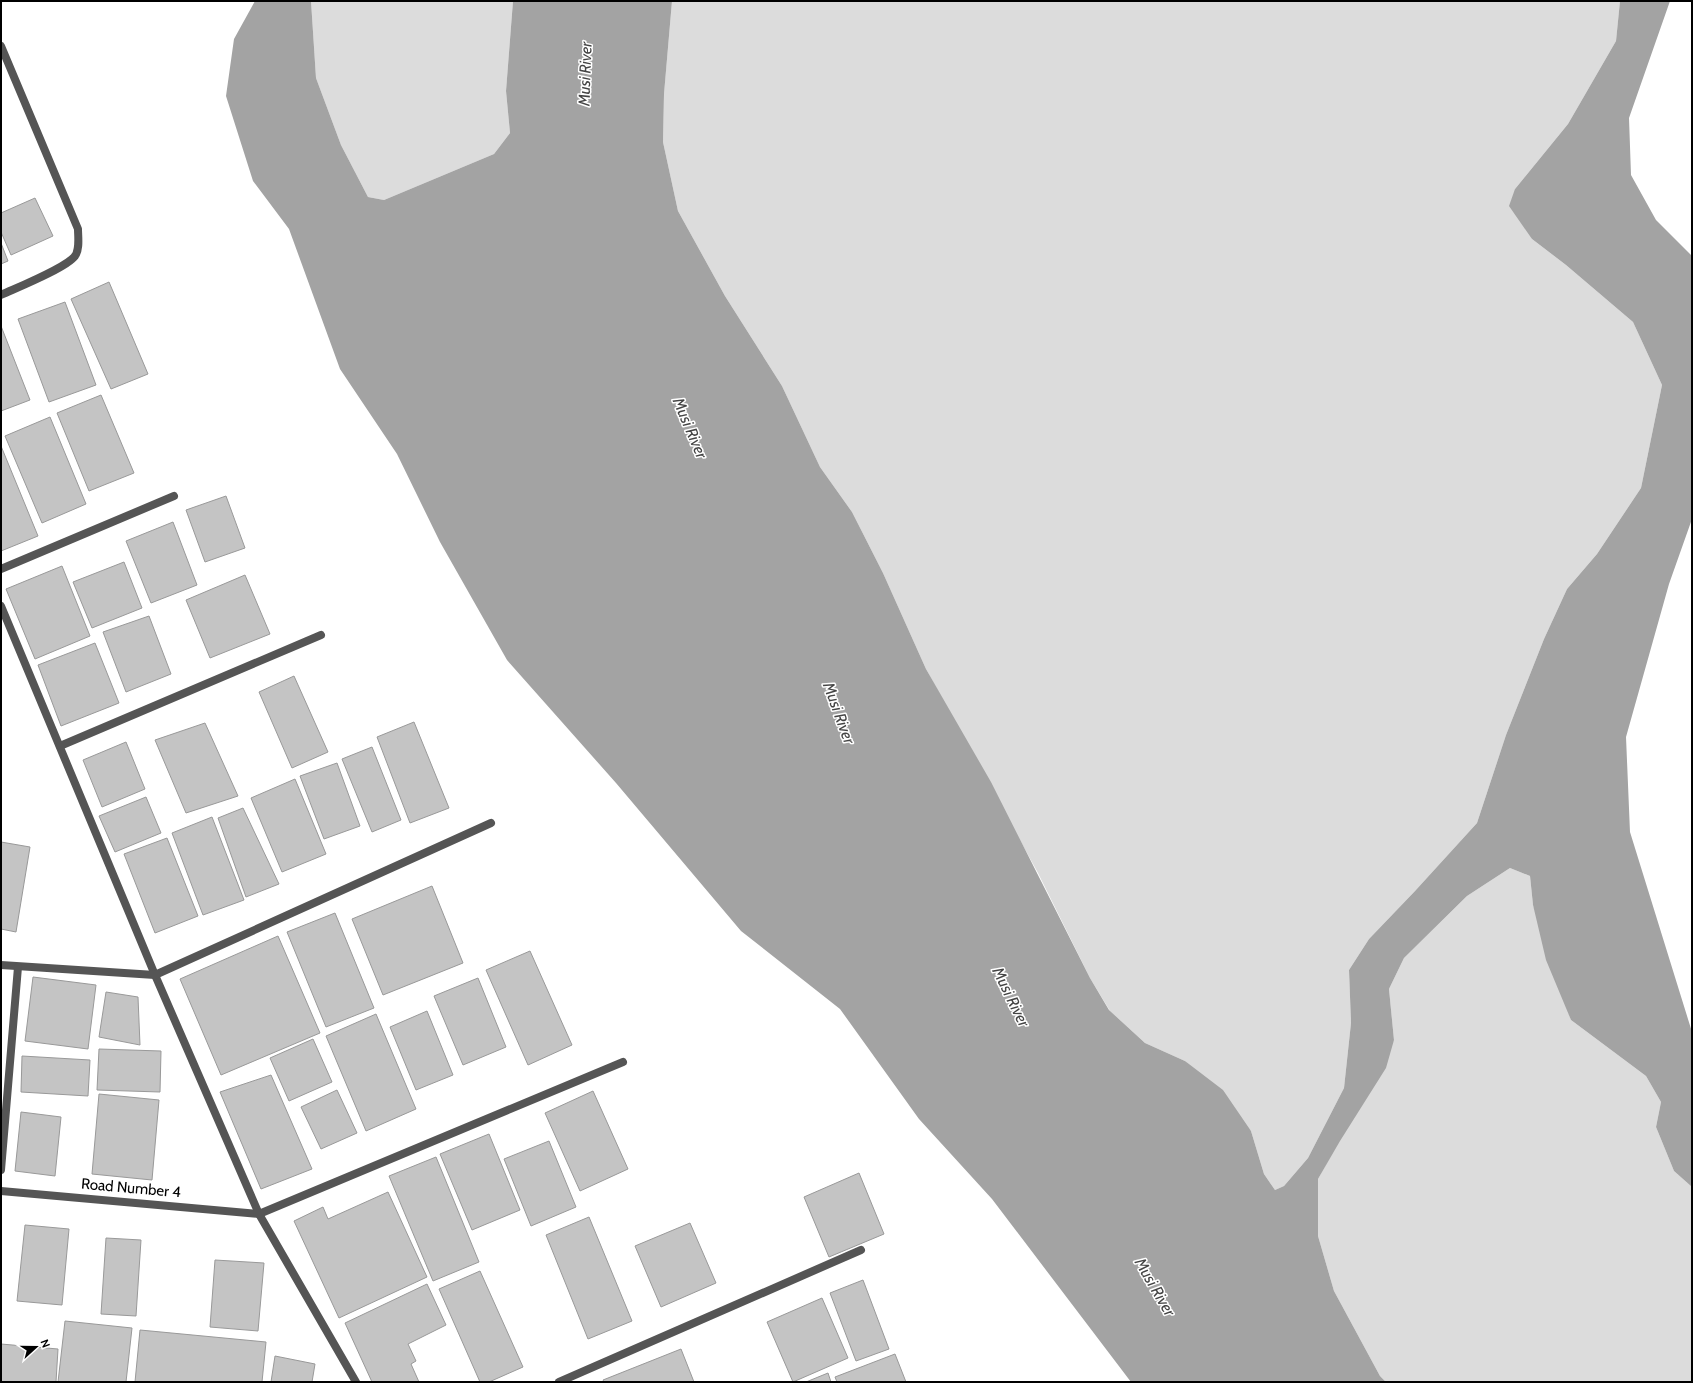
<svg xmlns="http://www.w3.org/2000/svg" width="1693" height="1383" font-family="Cabin,sans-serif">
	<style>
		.green { fill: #dcdcdc }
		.water { fill: #a3a3a3 }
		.building { fill: #c4c4c4; stroke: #999 }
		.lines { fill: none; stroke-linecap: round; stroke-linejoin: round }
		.street { stroke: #555; stroke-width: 8 }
		.labels { text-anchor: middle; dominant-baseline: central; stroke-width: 3; stroke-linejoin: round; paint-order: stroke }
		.street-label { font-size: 15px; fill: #000; stroke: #fff }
		.water-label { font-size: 16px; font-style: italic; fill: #444; stroke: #fff }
	</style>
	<rect width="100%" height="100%" fill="#fff"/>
	<g class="green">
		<path d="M311,1h202l-7,90 4,42 -16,21 -110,46 -16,-3 -27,-52 -25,-67z"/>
		<path d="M672,1h948l-4,40 -48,83 -53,65 17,50 34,26 67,57 29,63 -21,103 -44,66 -30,35 -23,50 -38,96 -29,88 -62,68 -46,48 -20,31 2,53 -7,65 -36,70 -24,28 -9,4 -11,-16 -13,-43 -66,-70 -40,-18 -35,-32 -20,-33 -52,-105 -112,-204 -43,-96 -31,-61 -32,-45 -38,-81 -57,-90 -47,-85 -15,-69 1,-48z"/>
		<path d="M1510,868l20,8 3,29 38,115 75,56 15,26 -5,25 18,44 18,16v195h-306l-6,-6 -46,-85 -16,-55v-57l76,-139 -5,-51 15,-31 63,-62z"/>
	</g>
	<path class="water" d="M255,1h56l5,77 25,67 27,52 16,3 110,-46 16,-21 -4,-42 7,-90h159l-8,93 -1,48 15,69 47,85 57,90 38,81 32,45 31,61 43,96 65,113 99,196 19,32 36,33 40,18 38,29 28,41 13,43 11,16 9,-4 24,-28 36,-70 7,-65 -2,-53 20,-31 46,-48 62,-68 29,-88 38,-96 23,-50 30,-35 44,-66 21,-103 -29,-63 -67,-57 -34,-26 -23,-33 6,-17 53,-65 48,-83 4,-40h50l-41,117 2,57 25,45 36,36v263l-23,65 -43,153 4,95 62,200v155l-18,-16 -18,-44 5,-25 -15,-26 -75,-56 -25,-60 -13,-55 -3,-29 -20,-8 -43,28 -63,62 -15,31 5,51 -8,28 -46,73 -22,38v57l16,55 46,85 6,6h-255l-139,-183 -73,-80 -79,-110 -99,-78 -125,-148 -109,-123 -67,-118 -43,-88 -57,-85 -51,-140 -36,-48 -27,-85 8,-57z"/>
	<g class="building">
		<path d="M35,198l18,38 -42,19 -10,-23v-19z"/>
		<path d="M1,243l7,18 -7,3z"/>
		<path d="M109,282l39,92 -37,15 -40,-90z"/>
		<path d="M65,302l31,83 -47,17 -31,-83z"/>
		<path d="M1,326l29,74 -29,11z"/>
		<path d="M101,395l33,78 -45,18 -32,-78z"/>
		<path d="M50,417l36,87 -44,19 -37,-87z"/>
		<path d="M1,446l37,90 -37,15z"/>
		<path d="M226,496l19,52 -40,14 -19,-52z"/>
		<path d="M173,522l24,63 -46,18 -25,-62z"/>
		<path d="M124,562l18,46 -50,20 -19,-46z"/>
		<path d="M62,566l28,70 -55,23 -29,-70z"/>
		<path d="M245,575l25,59 -60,24 -24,-58z"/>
		<path d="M149,616l22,58 -45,18 -23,-60z"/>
		<path d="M95,643l24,60 -58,23 -23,-61z"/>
		<path d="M294,676l34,76 -36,16 -33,-76z"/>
		<path d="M414,722l35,86 -39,15 -33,-86z"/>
		<path d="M205,723l33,73 -52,17 -31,-73z"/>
		<path d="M126,742l19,47 -43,18 -19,-47z"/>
		<path d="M372,747l29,73 -29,12 -30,-73z"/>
		<path d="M337,763l23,63 -36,13 -24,-63z"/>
		<path d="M295,779l31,75 -44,18 -31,-74z"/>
		<path d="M146,797l15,36 -46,19 -16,-36z"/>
		<path d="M243,808l36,76 -33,13 -28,-79z"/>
		<path d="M212,817l32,83 -41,15 -31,-82z"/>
		<path d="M167,838l31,78 -43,17 -31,-79z"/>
		<path d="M1,842l29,5 -14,85 -15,-3z"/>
		<path d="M432,886l31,77 -80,32 -31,-76z"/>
		<path d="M335,913l39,95 -48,19 -39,-95z"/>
		<path d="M278,936l42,97 -99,42 -41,-96z"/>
		<path d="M530,951l42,94 -44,20 -42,-95z"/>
		<path d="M33,977l63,8 -8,64 -63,-8z"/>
		<path d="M478,978l28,69 -43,18 -29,-69z"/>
		<path d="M106,992l32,5 2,48 -41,-8z"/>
		<path d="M427,1011l26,64 -37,15 -26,-63z"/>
		<path d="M376,1014l40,95 -50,22 -40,-95z"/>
		<path d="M313,1039l19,43 -43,19 -19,-43z"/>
		<path d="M99,1049l62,2 -1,41 -63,-2z"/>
		<path d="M22,1056l68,4 -2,36 -67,-4z"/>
		<path d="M271,1075l41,94 -51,20 -41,-97z"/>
		<path d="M337,1090l20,43 -36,16 -20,-42z"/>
		<path d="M593,1091l35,78 -48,22 -35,-78z"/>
		<path d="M99,1094l60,6 -7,80 -60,-6z"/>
		<path d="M21,1112l40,5 -6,59 -40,-5z"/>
		<path d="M489,1134l31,76 -48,20 -32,-76z"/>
		<path d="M549,1141l27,66 -45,19 -27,-67z"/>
		<path d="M436,1157l43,105 -46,19 -44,-105z"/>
		<path d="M859,1173l25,61 -55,23 -25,-60z"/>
		<path d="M388,1192l39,85 -88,41 -45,-97 29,-14 5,12z"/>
		<path d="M589,1217l43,104 -44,18 -42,-104z"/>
		<path d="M690,1223l26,60 -55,24 -26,-61z"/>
		<path d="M25,1225l44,4 -7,76 -45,-4z"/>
		<path d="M106,1238l35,2 -5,76 -35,-2z"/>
		<path d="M215,1260l49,3 -6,68 -48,-4z"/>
		<path d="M480,1271l43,96 -34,15h-9l-41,-93z"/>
		<path d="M863,1280l26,69 -33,12 -26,-68z"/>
		<path d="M427,1284l19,41 -38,19 8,17 -5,3 8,18h-47l-27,-59z"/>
		<path d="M822,1298l26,60 -55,24 -26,-60z"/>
		<path d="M65,1321l67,7 -6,54h-68z"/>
		<path d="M140,1330l126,12 -4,40h-127z"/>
		<path d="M1,1344l57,5 -2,33h-55z"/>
		<path d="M681,1349l13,33h-90l-1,-2z"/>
		<path d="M895,1354l11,28h-69l-2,-5z"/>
		<path d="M275,1356l40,8 -3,18h2h-43z"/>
		<path d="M828,1373l3,9h-25z"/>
	</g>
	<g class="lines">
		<g class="street">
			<path d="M1,46l77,183c0,8 2,20 -3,27 -9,12 -59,32 -74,39"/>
			<path d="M1,569l173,-73"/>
			<path d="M1,606l154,369 104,239 97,168"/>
			<path d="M60,746l261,-111"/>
			<path d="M1,965l154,10 336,-152"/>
			<path d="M1,1170l17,-203"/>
			<path d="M1,1191l258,23 364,-152"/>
			<path d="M559,1382l302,-132"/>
		</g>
	</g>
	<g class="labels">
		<g class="street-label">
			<text transform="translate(131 1188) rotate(5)">Road Number 4</text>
		</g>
		<g class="water-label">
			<text transform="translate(585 74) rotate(-88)">Musi River</text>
			<text transform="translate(690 428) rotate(67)">Musi River</text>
			<text transform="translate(839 713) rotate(70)">Musi River</text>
			<text transform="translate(1011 997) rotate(64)">Musi River</text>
			<text transform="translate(1155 1287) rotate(60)">Musi River</text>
		</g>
	</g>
	<rect width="1693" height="1383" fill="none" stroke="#000000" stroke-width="4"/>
	<g transform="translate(36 1347) rotate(69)" stroke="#ffffff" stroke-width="3" paint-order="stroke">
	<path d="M0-3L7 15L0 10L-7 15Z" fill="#000000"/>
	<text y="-6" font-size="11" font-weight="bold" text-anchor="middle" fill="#000000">N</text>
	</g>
</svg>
